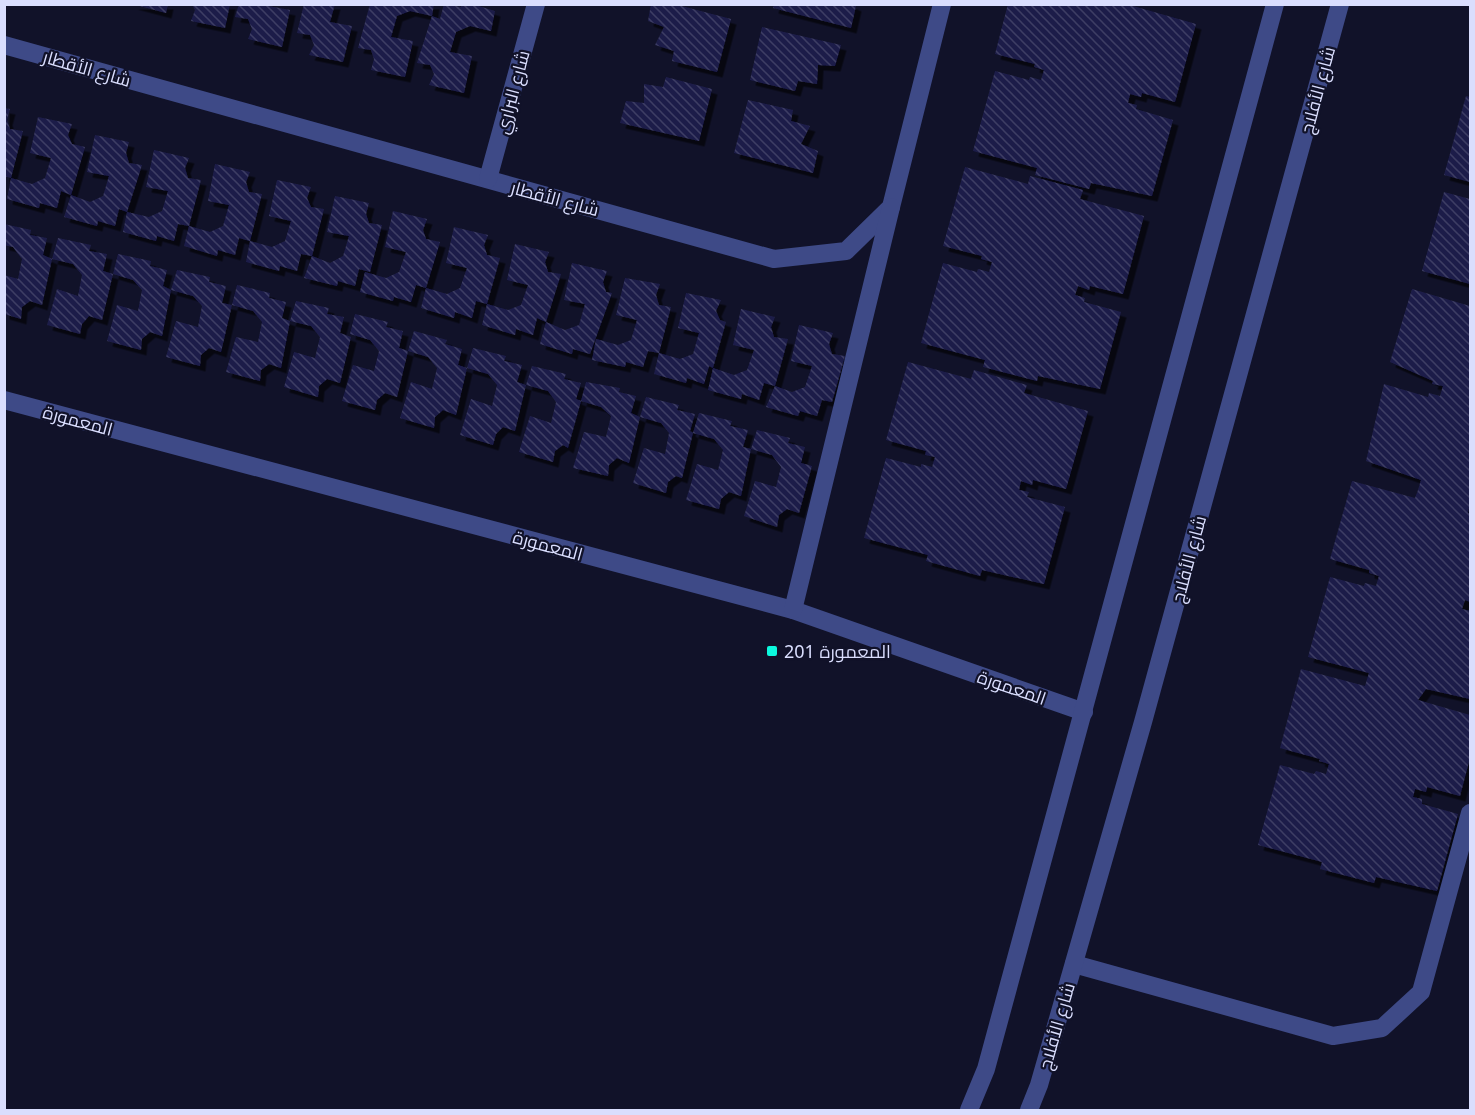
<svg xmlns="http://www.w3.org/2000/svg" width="1475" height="1115" font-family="'Noto Sans',Cairo,sans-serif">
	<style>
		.building { fill: url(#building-back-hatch); filter: url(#shadow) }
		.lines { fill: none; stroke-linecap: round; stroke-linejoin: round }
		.minor { stroke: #3e4a87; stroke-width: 18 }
		.poi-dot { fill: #0cf9de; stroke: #111229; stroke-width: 2 }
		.labels { text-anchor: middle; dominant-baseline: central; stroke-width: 4.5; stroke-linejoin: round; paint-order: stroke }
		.street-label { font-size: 18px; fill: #dadefe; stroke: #111229 }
		.poi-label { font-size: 18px; fill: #dadefe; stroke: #111229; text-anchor: start }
	</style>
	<defs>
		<pattern id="building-back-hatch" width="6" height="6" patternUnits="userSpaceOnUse" patternTransform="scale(1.5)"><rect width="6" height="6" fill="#1e1e4a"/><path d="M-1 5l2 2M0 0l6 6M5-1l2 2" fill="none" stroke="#3e3e65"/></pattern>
		<filter id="shadow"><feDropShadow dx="5.5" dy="5.5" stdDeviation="0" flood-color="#0009"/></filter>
	</defs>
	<rect width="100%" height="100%" fill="#111229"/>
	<g class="building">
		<path d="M132,4h36l-2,9z"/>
		<path d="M192,4h38l-5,24 -34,-7 4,-11z"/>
		<path d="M239,4h30v2l21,4 -8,37 -34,-8 4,-10 -4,-10 -13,-2z"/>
		<path d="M304,4h31l-5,18 22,4 -9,36 -34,-7 5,-10 -4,-10 -13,-2z"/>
		<path d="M370,4h64l-2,12 -22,-5 -13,5 -6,21 22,4 -8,36 -34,-7 3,-11 -3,-9 -13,-2z"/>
		<path d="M444,4l17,3 1,-3h10l23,7 -4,20 -21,-5 -14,6 -6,20 22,4 -8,37 -35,-8 5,-11 -4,-9 -13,-2 15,-47 8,3z"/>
		<path d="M651,4h23l57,15 -14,53 -45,-11 2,-10 -19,-6 9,-18 -16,-6z"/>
		<path d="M774,4h78l4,2 -5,22 -78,-20z"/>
		<path d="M1008,4h125v2l63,18 -21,78 -33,-9 -1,4 -11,-3 -2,9 9,2 -1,4 37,11 -21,76 -61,-13 -2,6 -54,-14 2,-7 -64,-17 22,-80 34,9 1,-3 11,3 3,-10 -10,-3 1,-3 -40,-10z"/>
		<path d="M762,27l79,18 -6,21 -17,-1 -1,19 -19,-3 -3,10 -45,-11z"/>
		<path d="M666,77l46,12 -13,52 -79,-18 6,-22 18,2v-19l19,3z"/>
		<path d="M1466,96l4,1v85l-26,-7z"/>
		<path d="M748,100l45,10 -2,11 19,5 -9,18 17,7 -5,22 -79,-20z"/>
		<path d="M4,108l6,1 -3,11 3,9 13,2 -12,47 -7,-2z"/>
		<path d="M38,117l34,7 -4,11 4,9 13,3 -14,48 -10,-4 -4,17 -17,-5 -1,5 -32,-9 4,-21 21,6 13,-6 6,-20 -21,-5z"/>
		<path d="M95,135l34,7 -3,11 3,10 13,2 -15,47 -8,-3 -4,17 -17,-5 -1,5 -33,-9 7,-22 19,7 13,-6 6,-20 -22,-4z"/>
		<path d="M154,150l35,8 -4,10 3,10 13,2 -12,46 -11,-2 -4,17 -17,-5 -1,5 -33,-9 4,-20 22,5 13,-6 6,-20 -22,-4z"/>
		<path d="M215,164l35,8 -4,10 3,10 13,2 -12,47 -11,-3 -4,17 -17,-5 -1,6 -33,-10 5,-20 21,6 13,-6 6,-21 -21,-4z"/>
		<path d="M965,167l63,17 2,-8 53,14 -3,9 64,17 -21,78 -33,-8 -1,4 -11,-4 -3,9 10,3 -1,4 37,10 -21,77 -62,-13 -1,5 -54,-14 2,-7 -64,-17 22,-80 34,9 1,-3 11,3 3,-10 -11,-3 1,-3 -39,-10z"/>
		<path d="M277,180l34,7 -4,11 4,9 13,2 -12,47 -11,-2 -4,17 -17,-5 -1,5 -33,-9 4,-21 22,6 13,-6 6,-20 -22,-5z"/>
		<path d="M1444,192l26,7v85l-48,-13z"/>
		<path d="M335,196l34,7 -3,11 3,9 13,2 -12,47 -11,-3 -4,17 -17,-5 -1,5 -33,-8 8,-22 18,7 13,-7 6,-20 -22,-4z"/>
		<path d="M393,211l34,8 -4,11 3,9 14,3 -14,46 -10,-3 -5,17 -17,-5 -1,4 -33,-9 5,-20 21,6 13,-6 7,-20 -21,-5z"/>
		<path d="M4,224l27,6 -1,5 17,3 -4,17 9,4 -10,46 -12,-4 -8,6 -1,12 -17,-5v-39l14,4 4,-20 -9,-12 -9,-2z"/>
		<path d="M454,227l34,8 -4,10 3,10 13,3 -13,46 -11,-3 -4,17 -17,-6 -1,6 -33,-10 5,-20 21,6 13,-6 7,-20 -21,-5z"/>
		<path d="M58,238l33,7 -2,6 18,3 -4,17 10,3 -11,46 -13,-4 -7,8 -2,10 -33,-9 10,-36 21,7 4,-21 -9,-11 -21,-5z"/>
		<path d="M515,244l34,8 -4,10 3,10 13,2 -15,48 -9,-4 -4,17 -17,-6 -1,6 -33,-10 5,-21 21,6 13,-5 7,-20 -21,-5z"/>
		<path d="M118,254l33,7 -1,5 17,4 -4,16 8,4 -9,46 -12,-4 -8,7 -1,11 -34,-9 10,-36 21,6 4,-21 -9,-10 -20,-6z"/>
		<path d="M572,263l35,8 -4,11 3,10 6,1 -22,61 -17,-5 -1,5 -32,-10 6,-22 19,8 14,-5 6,-21 -21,-4z"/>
		<path d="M177,270l33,7 -1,5 17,4 -4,17 10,2 -11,47 -12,-4 -8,7 -1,11 -34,-9 10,-36 22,6 4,-21 -9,-10 -22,-6z"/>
		<path d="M625,278l35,6 -4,11 3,10 12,2 -12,46 -11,-2 -5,16 -17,-5 -1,5 -33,-7 4,-21 22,6 13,-5 6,-20 -21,-5z"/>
		<path d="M237,285l33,8 -1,5 17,4 -4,16 8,3 -9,47 -12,-4 -8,6 -1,11 -34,-9 10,-35 22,5 4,-20 -9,-11 -21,-6z"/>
		<path d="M1412,289l58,17v196l-2,11h2v89l-5,-2 -3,9 8,2v88l-44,-10 -8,11 52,15v43l-10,38 -33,-9 -1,5 -11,-3 -2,8 9,2v5l36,10 -21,77 -61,-14 -2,6 -54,-14 2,-7 -64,-17 22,-80 34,9 2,-3 10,3 3,-10 -10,-3 1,-2 -40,-11 21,-79 64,17 4,-13 -61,-16 22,-80 34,9 1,-3 11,3 3,-10 -10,-3v-3l-39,-11 22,-78 63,17 3,-8 3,-10 -55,-19 18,-77 44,13 1,-4 11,3 3,-10 -11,-2 1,-3 -43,-19z"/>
		<path d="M686,293l35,7 -5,11 4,9 6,2 -13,46 -4,-2 -5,18 -17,-6 -1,5 -32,-9 5,-21 21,6 13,-5 6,-21 -21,-5z"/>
		<path d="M296,301l33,7 -2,6 17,3 -4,16 11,4 -11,46 -13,-4 -8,7 -1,11 -34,-10 10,-35 21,6 5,-21 -9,-11 -21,-5z"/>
		<path d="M741,309l34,8 -4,10 3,10 14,2 -13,47 -11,-3 -5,17 -17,-6 -1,5 -33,-9 5,-22 21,7 13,-5 7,-20 -21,-5z"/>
		<path d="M355,314l33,8 -2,5 17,4 -4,17 9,3 -11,46 -12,-4 -8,7 -2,10 -33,-9 11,-36 21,6 5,-20 -9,-11 -20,-6z"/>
		<path d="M799,325l34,8 -4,11 3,10 13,2 -13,46 -10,-2 -5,16 -17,-5 -2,5 -32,-9 9,-21 17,6 13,-5 7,-21 -21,-5z"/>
		<path d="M414,331l33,9 -2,4 17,5 -4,16 9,3 -11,47 -13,-5 -8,7 -1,11 -34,-10 11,-36 21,7 5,-21 -9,-11 -20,-6z"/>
		<path d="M473,348l33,8 -2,5 18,4 -5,17 9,3 -11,46 -12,-4 -7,7 -3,11 -33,-10 11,-36 21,7 5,-21 -9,-11 -21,-6z"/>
		<path d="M908,362l63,17 3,-9 53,15 -3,8 64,18 -22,78 -33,-9 -1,5 -11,-4 -2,9 10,2 -2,5 38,10 -21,77 -62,-14 -2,6 -54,-15 2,-6 -64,-17 22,-80 35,9v-3l11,3 3,-10 -10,-2 1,-4 -40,-11z"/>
		<path d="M532,366l34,8 -2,5 17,4 -5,16 5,2 -13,47 -5,-3 -8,6 -2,11 -34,-10 11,-36 21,7 5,-21 -8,-11 -22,-6z"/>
		<path d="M586,382l34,6 -1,4 17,4 -5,17 9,4 -11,46 -12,-5 -8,7 -1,11 -35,-8 11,-36 22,5 5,-21 -10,-9 -20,-6z"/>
		<path d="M646,397l33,8 -2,5 18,4 -5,17 3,2 -11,45 -6,-2 -8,6 -2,11 -33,-10 11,-35 21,6 4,-21 -8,-10 -21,-6z"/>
		<path d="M699,413l33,8 -2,5 18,4 -5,17 8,2 -10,47 -12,-4 -8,7 -2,10 -33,-9 11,-36 21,6 5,-20 -9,-11 -21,-6z"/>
		<path d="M757,430l33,8 -2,5 17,4 -4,16 11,3 -13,47 -12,-4 -8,6 -2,12 -33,-11 11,-35 21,6 5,-20 -9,-12 -21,-6z"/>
	</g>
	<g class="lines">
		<g class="minor">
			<path d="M4,45l770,214 72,-8 45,-44 51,-203"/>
			<path d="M488,179l48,-175"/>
			<path d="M4,400l789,210 291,102"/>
			<path d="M793,610l98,-403"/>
			<path d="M1074,964l259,72 49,-8 39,-36 49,-179"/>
			<path d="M969,1110l17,-41 289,-1065"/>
			<path d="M1029,1110l10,-25 104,-363 197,-718"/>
		</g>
	</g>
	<rect class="poi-dot" x="766" y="645" width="12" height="12" rx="3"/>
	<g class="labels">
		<g class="street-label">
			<text transform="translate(87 68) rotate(16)">شارع الأقطار</text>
			<text transform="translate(1317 90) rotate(-75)">شارع الأفلاج</text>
			<text transform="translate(512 92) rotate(-75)">شارع البراري</text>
			<text transform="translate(555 198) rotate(15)">شارع الأقطار</text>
			<text transform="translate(78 420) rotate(15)">المعمورة</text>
			<text transform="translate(548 545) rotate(15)">المعمورة</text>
			<text transform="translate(1188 559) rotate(-75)">شارع الأفلاج</text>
			<text transform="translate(1012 687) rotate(19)">المعمورة</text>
			<text transform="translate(1056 1026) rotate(-74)">شارع الأفلاج</text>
		</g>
		<g class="poi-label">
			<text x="784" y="651">المعمورة 201</text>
		</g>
	</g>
	<rect width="1475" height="1115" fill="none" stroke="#dadefe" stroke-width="12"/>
</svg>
